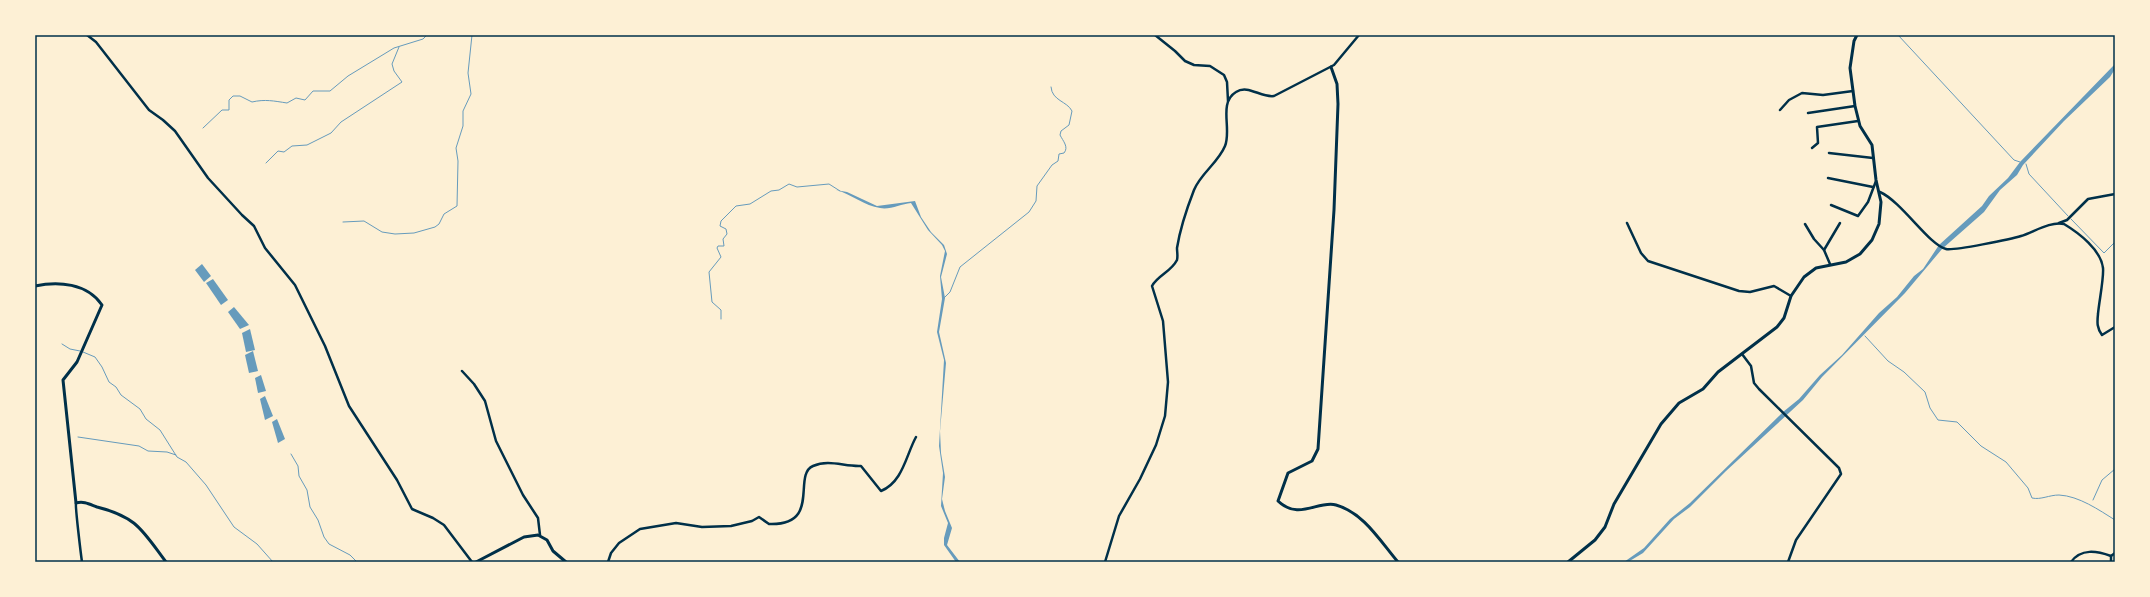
<svg xmlns="http://www.w3.org/2000/svg" width="2150" height="597" font-family="Roboto,sans-serif">
	<style>
		.water { fill: #669bbc }
		.lines { fill: none; stroke-linecap: round; stroke-linejoin: round }
		.stream { stroke: #669bbc; stroke-width: 1 }
		.minor { stroke: #003049; stroke-width: 2.5 }
		.tertiary { stroke: #003049; stroke-width: 3 }
		.neatline { fill: none; stroke: #003049; stroke-width: 1.5 }
	</style>
	<rect width="100%" height="100%" fill="#fdf0d5"/>
	<g class="water">
		<path d="M2115,64v5l-5,8 -46,44 -41,44 -6,10 -17,15 -16,22 -42,37 -37,44 -83,84 -19,23 -77,71 -36,36 -16,12 -31,34 -15,9h-4l20,-14 26,-29 20,-16 93,-91 16,-13 21,-24 22,-20 37,-42 18,-16 17,-21 9,-7 16,-24 43,-39 7,-10 19,-18 12,-16z"/>
		<path d="M836,190l11,2 30,14 38,-5 6,16 10,15 13,13 3,9 -6,23 4,21 -6,34 7,31 -6,68 1,22 4,24 -3,22 3,12 7,17 -5,17 13,17h-4l-12,-17v-7l4,-15 -7,-17 2,-33 -4,-27 5,-86 -7,-28 5,-33 -2,-23 5,-25 -3,-6 -14,-15 -17,-27c-10,1 -21,7 -31,5 -15,-2 -29,-14 -44,-18z"/>
		<path d="M202,264l9,12 -7,6 -9,-12z"/>
		<path d="M213,279l15,21 -7,5 -15,-22z"/>
		<path d="M234,307l15,18 -9,4 -12,-17z"/>
		<path d="M250,329l5,21 -9,2 -4,-19z"/>
		<path d="M253,351l5,20 -9,2 -4,-18z"/>
		<path d="M261,375l5,16 -8,2 -3,-15z"/>
		<path d="M265,396l8,20 -8,4 -5,-21z"/>
		<path d="M277,419l8,20 -7,4 -6,-21z"/>
	</g>
	<g class="lines">
		<g class="stream">
			<path d="M1898,35l116,125 6,2"/>
			<path d="M203,128l19,-18h7v-10l4,-4h7l12,6c13,-3 22,-1 35,1l9,-5 9,2 8,-9h17l18,-15 46,-28 29,-9 4,-4"/>
			<path d="M266,163l12,-12 6,1 8,-6 15,-1 24,-12 10,-11 61,-40 -8,-11 -2,-7 7,-17"/>
			<path d="M2026,164l3,10 39,42"/>
			<path d="M2071,219l33,34 11,-11"/>
			<path d="M343,222l21,-1 18,11 13,2 19,-1 21,-6 4,-3 5,-10 13,-8 1,-45 -2,-13 7,-22v-15l8,-17 -3,-21 4,-38"/>
			<path d="M944,298l6,-6 10,-25 69,-55 7,-11 1,-15 15,-21 6,-4 1,-7 5,-1c5,-6 -1,-12 -4,-18l1,-4 8,-6 3,-14c-5,-10 -20,-10 -21,-24"/>
			<path d="M721,319v-9l-9,-8 -3,-30 12,-15 -4,-9 1,-2h6l-1,-7 4,-5 -1,-5 -6,-3 1,-5 15,-15 14,-2 21,-13 8,-1 10,-6 8,3 32,-3 11,7"/>
			<path d="M1865,336l23,25 16,11 21,20 5,16 8,12 19,2 24,24 25,16 22,26 4,10c9,2 17,-3 27,-3 20,1 40,15 56,25"/>
			<path d="M62,344l8,5 10,2"/>
			<path d="M83,352l12,5 7,10 7,15 7,5 5,8 19,14 6,10 14,11 17,27 9,5 20,23 28,42 23,17 16,18"/>
			<path d="M78,437l61,9 9,5 19,1 9,3"/>
			<path d="M291,454l7,12 1,10 8,14 3,17 8,13 6,17 5,7 21,11 7,7"/>
			<path d="M2093,500l9,-20 13,-11"/>
		</g>
		<g class="minor">
			<path d="M87,35l9,7 53,68 14,10 12,11 33,47 34,37 12,11 11,22 30,37 30,61 24,60 48,74 15,29 21,9 11,7 28,37"/>
			<path d="M1155,35l20,16 10,10 9,4 16,1 14,9 3,7 1,19"/>
			<path d="M1780,110l9,-10 13,-7 21,2 30,-4"/>
			<path d="M1808,113l47,-7"/>
			<path d="M1812,148l6,-5 -1,-16 41,-6"/>
			<path d="M1829,153l44,5"/>
			<path d="M1828,178l45,9"/>
			<path d="M1880,192c22,10 49,53 66,57 7,2 66,-10 75,-13 13,-4 29,-15 43,-12 15,9 37,26 39,44 1,10 -4,34 -5,46 -1,9 -1,14 4,21l13,-8"/>
			<path d="M1831,205l27,11 10,-14 8,-21"/>
			<path d="M1627,223l14,30 7,8 91,30 11,1 24,-6 17,10"/>
			<path d="M2059,223l8,-3 21,-21 27,-5"/>
			<path d="M1805,224l9,15 10,11 6,14"/>
			<path d="M1824,250l16,-27"/>
			<path d="M1742,354l9,12 3,17 5,6 80,79 2,6 -45,66 -8,22"/>
			<path d="M462,371l12,13 11,17 11,40 27,54 15,23 2,17"/>
			<path d="M76,503c-1,3 5,52 6,59"/>
			<path d="M2111,556v6"/>
			<path d="M608,562l3,-9 8,-10 21,-14 36,-6 26,4 29,-1 21,-5 7,-4 10,7c53,2 23,-49 44,-58 16,-7 32,1 48,0l20,25c22,-9 25,-36 35,-54"/>
			<path d="M1105,562l14,-46 21,-37 16,-34 9,-29 3,-34 -5,-61 -11,-35c6,-11 19,-14 25,-26 1,-4 0,-8 0,-12 3,-19 10,-40 17,-58 7,-17 24,-27 31,-44 7,-17 -7,-43 11,-54 12,-8 25,6 38,4l60,-31 25,-30"/>
			<path d="M2071,562c10,-14 26,-11 40,-6l4,-3"/>
		</g>
		<g class="tertiary">
			<path d="M1331,67l6,17 1,20 -4,106 -16,239 -6,12 -24,12 -10,28c21,20 40,-1 58,4 28,8 44,36 62,57"/>
			<path d="M35,286c23,-5 52,-3 67,19l-25,57 -14,18 13,123c8,-2 13,1 21,4 40,10 45,23 69,55"/>
			<path d="M476,562l48,-25 14,-2 9,5 6,11 13,11"/>
			<path d="M1568,562l27,-22 10,-13 9,-23 47,-80 18,-21 24,-14 15,-17 59,-45 7,-9 7,-22 13,-19 12,-9 30,-6 14,-8 12,-14 7,-16 2,-22 -5,-22 -4,-35 -12,-19 -5,-20 -5,-38 4,-27 3,-6"/>
		</g>
	</g>
	<rect width="2150" height="597" fill="none" stroke="#fdf0d5" stroke-width="72"/>
	<rect x="36" y="36" width="2078" height="525" class="neatline"/>
</svg>
